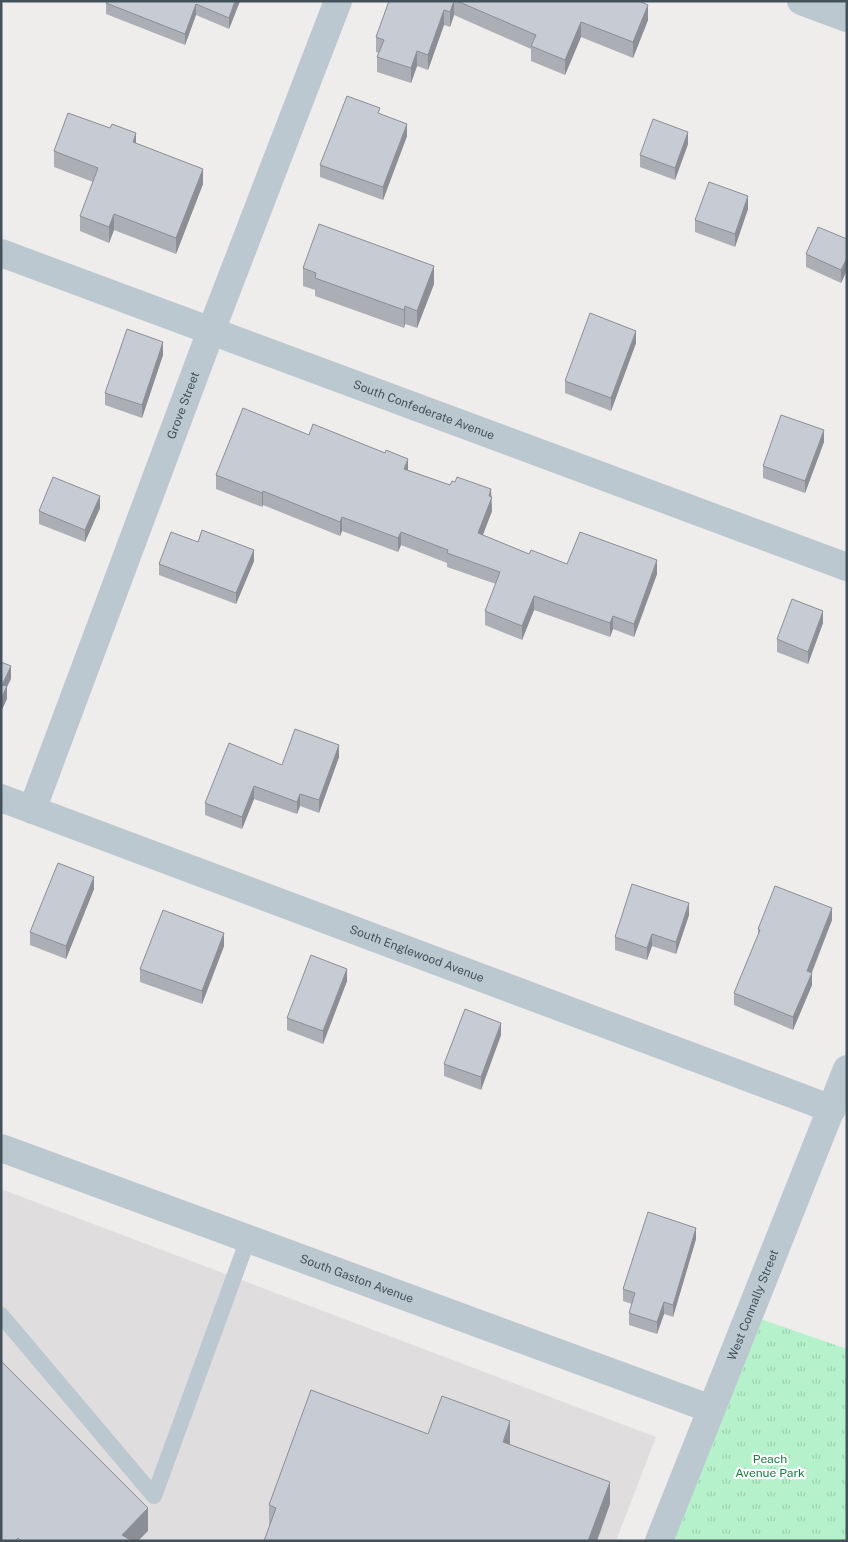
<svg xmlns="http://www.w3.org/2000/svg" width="848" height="1542" font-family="'Public Sans',sans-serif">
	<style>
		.education { fill: #e0ddde }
		.park { fill: url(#park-tufts) }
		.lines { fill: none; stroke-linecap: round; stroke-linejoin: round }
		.service { stroke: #bbc8d0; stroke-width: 16 }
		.minor { stroke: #bbc8d0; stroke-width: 28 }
		.wall { fill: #abafb5 }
		.shaded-wall { fill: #8b8e94 }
		.building { fill: #c7cbd3; stroke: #8b8e94 }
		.labels { text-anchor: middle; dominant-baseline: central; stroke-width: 4.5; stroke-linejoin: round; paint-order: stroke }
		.street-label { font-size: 12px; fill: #43515b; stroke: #fff }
		.park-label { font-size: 12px; fill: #108043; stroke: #fff }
	</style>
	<defs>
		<pattern id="park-tufts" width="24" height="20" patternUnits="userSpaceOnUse" patternTransform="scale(1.25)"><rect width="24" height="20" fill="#b5f1ca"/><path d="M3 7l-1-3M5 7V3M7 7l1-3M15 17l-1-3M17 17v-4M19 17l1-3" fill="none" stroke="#9dd0b0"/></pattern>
	</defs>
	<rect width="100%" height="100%" fill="#efecec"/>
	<path class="education" d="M1,1189l655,248 -40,104h-615z"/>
	<path class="park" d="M749,1315l98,34v192h-187z"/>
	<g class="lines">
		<path class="service" d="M1,1315l153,181 94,-257"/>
		<g class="minor">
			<path d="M801,1l46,17"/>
			<path id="s1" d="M1,253l846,314"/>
			<path id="s2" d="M1,798l831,311"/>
			<path id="s3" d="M32,810l179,-479 127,-330"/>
			<path id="s4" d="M1,1148l710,261"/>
			<path id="s5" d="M659,1541l188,-472"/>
		</g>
	</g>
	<g class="wall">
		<path d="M240,1l-11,28 -33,-14 -11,30 -79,-31v-11z"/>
		<path d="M389,1h250l9,19 -15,38 -52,-21 -16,38 -34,-14v-12l-77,-34 -4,12 -6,-2 -16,45 -11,-4 -6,17 -34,-11v-15l2,-4 -3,-1v-15z"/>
		<path d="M380,114l27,22 -24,64 -63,-23v-12z"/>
		<path d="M136,143l67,41 -27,70 -62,-24 -5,13 -29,-12v-15l13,-34 -39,-15v-16z"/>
		<path d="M688,144l-13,36 -35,-13v-12z"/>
		<path d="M748,209l-13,38 -40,-15v-12z"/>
		<path d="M847,239v31l-6,13 -35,-16v-13z"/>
		<path d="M303,268l131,16 -17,44 -12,-4 -1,4 -89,-32v-6l-12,-4z"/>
		<path d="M636,343l-25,68 -46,-18v-12z"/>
		<path d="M163,355l-21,63 -37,-13v-12z"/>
		<path d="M309,435l141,50 41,12 1,14 -9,24 46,19 38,10 90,10 -23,63 -21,-8 -3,8 -76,-27 -12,30 -37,-15v-14l11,-27 -49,-17v-4l-46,-18 -3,7 -56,-21 -2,5 -77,-31 -1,2 -46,-18v-14z"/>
		<path d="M824,442l-19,51 -42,-15v-12z"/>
		<path d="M100,508l-15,34 -46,-18v-13z"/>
		<path d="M198,542l56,19 -18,43 -77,-29v-11z"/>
		<path d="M823,623l-15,41 -31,-12v-13z"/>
		<path d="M339,757l-20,56 -19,-7 -3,8 -43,-15 -12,30 -37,-14v-12l77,-38z"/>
		<path d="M94,889l-28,70 -36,-14v-13z"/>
		<path d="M689,915l-13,39 -24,-8 -5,14 -32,-10v-13z"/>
		<path d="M832,920l-20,53v12l-19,45 -59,-25v-12l24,-58v-6z"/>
		<path d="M224,946l-22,58 -62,-22v-13z"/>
		<path d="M347,981l-24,63 -36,-14v-12z"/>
		<path d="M501,1035l-20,55 -37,-14v-12z"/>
		<path d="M696,1239l-23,78 -9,-3 -7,20 -28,-9v-12l3,-9 -9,-3v-12z"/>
		<path d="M428,1434l82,9v2l100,59 -341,23v-22z"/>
	</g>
	<g class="shaded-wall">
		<path d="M235,1h5l-11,28v-11z"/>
		<path d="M454,1v14l-4,12v-15z"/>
		<path d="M196,4v11l-11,30v-11z"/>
		<path d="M648,5v15l-15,38v-16z"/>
		<path d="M444,10v15l-16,45v-15z"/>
		<path d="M581,22v15l-16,38v-15z"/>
		<path d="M417,51v15l-6,17v-15z"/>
		<path d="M407,124v12l-24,64v-13z"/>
		<path d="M688,132v12l-13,36v-12z"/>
		<path d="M136,133v16l-3,-7z"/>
		<path d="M203,169v15l-27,70v-16z"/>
		<path d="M748,196v13l-13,38v-13z"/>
		<path d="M114,214v16l-5,13v-16z"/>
		<path d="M847,258v12l-6,13v-13z"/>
		<path d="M434,266v18l-17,44v-17z"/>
		<path d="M405,306v18l-1,4v-18z"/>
		<path d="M636,331v12l-25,68v-13z"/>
		<path d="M163,342v13l-21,63v-13z"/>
		<path d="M824,430v12l-19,51v-12z"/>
		<path d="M408,459v14l-4,-4z"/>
		<path d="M491,489l1,22 -14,36v-14z"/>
		<path d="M263,491v14l-1,2v-14z"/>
		<path d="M100,496v12l-15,34v-12z"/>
		<path d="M342,517v14l-2,5v-14z"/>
		<path d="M401,532v13l-3,7v-14z"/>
		<path d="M254,550v11l-18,43v-11z"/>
		<path d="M657,560v14l-23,63v-13z"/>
		<path d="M534,596v14l-12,30v-14z"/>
		<path d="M823,611v12l-15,41v-12z"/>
		<path d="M613,616v13l-3,8v-14z"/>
		<path d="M11,666v13l-4,8v12l-6,13 1,-27z"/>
		<path d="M339,745v12l-20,56v-13z"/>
		<path d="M254,786v13l-12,30v-12z"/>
		<path d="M300,794v12l-3,8v-12z"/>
		<path d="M94,877v12l-28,70v-13z"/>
		<path d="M689,903v12l-13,39v-12z"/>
		<path d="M832,908v12l-24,61 4,-8v12l-19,45v-13l14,-46z"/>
		<path d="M224,933v13l-22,58v-13z"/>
		<path d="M652,934v12l-5,14v-12z"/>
		<path d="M347,969v12l-24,63v-13z"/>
		<path d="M501,1023v12l-20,55v-13z"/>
		<path d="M696,1228v11l-23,78v-12z"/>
		<path d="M664,1302v12l-7,20v-12z"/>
		<path d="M510,1421v22l-7,21v-22z"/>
		<path d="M610,1482v22l-13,37h-9z"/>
		<path d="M148,1508v23l-10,10h-16v-6z"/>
	</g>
	<g class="building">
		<path d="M107,1h128l-6,17 -33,-14 -11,30 -79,-31z"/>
		<path d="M389,1h65l-4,11 -6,-2 -16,45 -11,-4 -6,17 -34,-11 7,-17 -8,-3z"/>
		<path d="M457,1h182l9,4 -15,37 -52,-20 -16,38 -34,-14 5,-11z"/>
		<path d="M347,96l33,12 -2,5 29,11 -24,63 -63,-22z"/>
		<path d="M68,113l42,15 2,-4 24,9 -3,9 70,27 -27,69 -62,-24 -5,13 -29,-11 18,-48 -44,-17z"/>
		<path d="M653,119l35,13 -13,36 -35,-13z"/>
		<path d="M709,182l39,14 -13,38 -40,-14z"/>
		<path d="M319,224l115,42 -17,45 -12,-5 -1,4 -89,-32 1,-5 -13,-5z"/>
		<path d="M818,227l29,12v19l-6,12 -35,-16z"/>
		<path d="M590,313l46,18 -25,67 -46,-17z"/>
		<path d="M127,329l36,13 -21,63 -37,-12z"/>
		<path d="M243,408l66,27 4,-11 72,29 1,-3 22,9 -4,10 46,16 2,-4 3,1 2,-5 34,12 -2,7 3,1 -14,36 51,21 2,-4 36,14 13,-32 77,28 -23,64 -21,-8 -3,7 -76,-27 -12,30 -37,-15 15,-39 -53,-19 1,-3 -47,-18 -3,6 -56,-21 -2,5 -77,-31 -1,2 -46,-18z"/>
		<path d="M781,415l43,15 -19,51 -42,-15z"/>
		<path d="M53,477l47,19 -15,34 -46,-19z"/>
		<path d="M202,530l52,20 -18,43 -77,-29 12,-32 27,10z"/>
		<path d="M792,599l31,12 -15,41 -31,-13z"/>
		<path d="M1,662l10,4 -9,19 5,1 -6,13z"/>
		<path d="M295,729l44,16 -20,55 -19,-6 -3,8 -43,-16 -12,31 -37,-14 24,-60 53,22z"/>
		<path d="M58,863l36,14 -28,69 -36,-14z"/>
		<path d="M632,884l57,19 -13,39 -24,-8 -5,14 -32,-11z"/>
		<path d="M775,886l57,22 -25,63 5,2 -19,44 -59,-24 26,-63 -2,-1z"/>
		<path d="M163,910l61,23 -22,58 -62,-22z"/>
		<path d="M311,955l36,14 -24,62 -36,-13z"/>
		<path d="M465,1009l36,14 -20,54 -37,-13z"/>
		<path d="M648,1212l48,16 -23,77 -9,-3 -7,20 -28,-9 6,-20 -12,-4z"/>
		<path d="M1,1361l147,147 -26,27 10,6h-112l-2,-3 -3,3h-14z"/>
		<path d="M311,1390l117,44 14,-38 68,25 -7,21 107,40 -22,59h-324l12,-33 -7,-3z"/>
	</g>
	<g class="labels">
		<g class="street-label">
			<text stroke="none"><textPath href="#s3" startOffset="432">Grove Street</textPath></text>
			<text stroke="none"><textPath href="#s1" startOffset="451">South Confederate Avenue</textPath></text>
			<text stroke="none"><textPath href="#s2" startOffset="444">South Englewood Avenue</textPath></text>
			<text stroke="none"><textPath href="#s4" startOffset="379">South Gaston Avenue</textPath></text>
			<text stroke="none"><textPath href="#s5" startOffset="254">West Connally Street</textPath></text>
		</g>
		<g class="park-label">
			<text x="770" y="1459">Peach<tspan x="770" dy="14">Avenue Park</tspan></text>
		</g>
	</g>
	<rect width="848" height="1542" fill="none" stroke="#43515b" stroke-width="5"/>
</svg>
